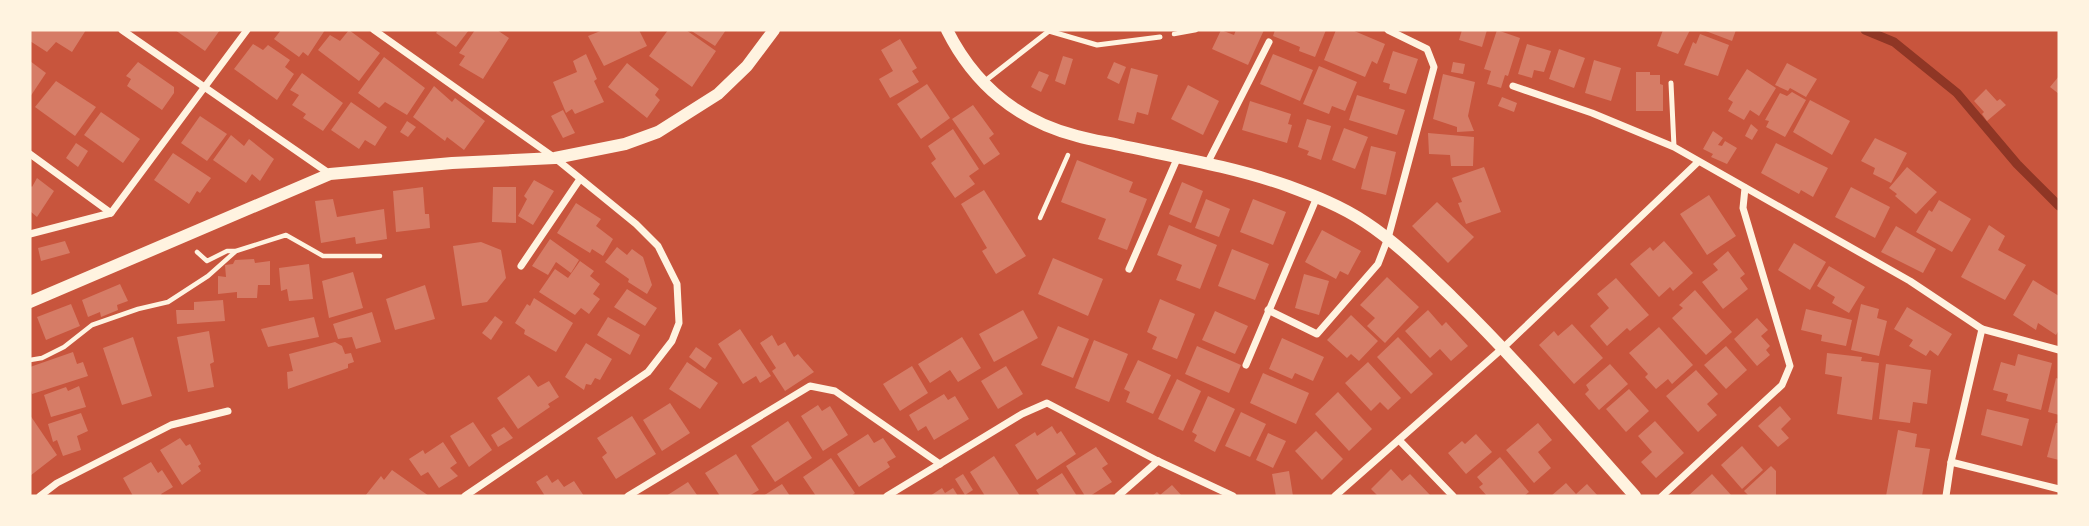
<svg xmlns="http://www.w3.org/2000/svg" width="2089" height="526" font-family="'Archivo Narrow',sans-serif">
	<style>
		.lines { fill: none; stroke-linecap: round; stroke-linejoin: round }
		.stream { stroke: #8f3625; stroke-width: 9 }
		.building { fill: #d67c66 }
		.path { stroke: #fff3e0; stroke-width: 4.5 }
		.service { stroke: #fff3e0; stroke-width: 5 }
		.minor { stroke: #fff3e0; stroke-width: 7 }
		.tertiary { stroke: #fff3e0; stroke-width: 12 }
	</style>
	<rect width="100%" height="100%" fill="#c8553d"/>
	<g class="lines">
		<path class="stream" d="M1865,30l29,12 63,51 60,71 42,42"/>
	</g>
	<g class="building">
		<path d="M30,30h56l-14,22 -16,-10 -9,10 -17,-11z"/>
		<path d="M175,30h45l-15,21z"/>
		<path d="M281,30h44l-17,26 -5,-4 -4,5 -25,-18z"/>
		<path d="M349,30l31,23 -21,28 -41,-31 12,-15 10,6z"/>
		<path d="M438,30h31l-13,17 -20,-14z"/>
		<path d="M475,30h22l12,8 -26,41 -24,-14 6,-9 -6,-3z"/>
		<path d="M603,30h36l8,16 -43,20 -16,-30z"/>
		<path d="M668,30h18l30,21 -24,36 -43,-31z"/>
		<path d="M690,30h36l-11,16z"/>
		<path d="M1221,30l13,5 2,-5h28l-16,35 -36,-16z"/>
		<path d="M1275,30h51l-11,27 -16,-6 1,-4 -27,-11z"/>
		<path d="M1336,30h16l33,14 -8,20 -5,-3 -7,16 -41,-17z"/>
		<path d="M1462,30h25l-5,17 -23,-7z"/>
		<path d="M1497,30l23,8 -12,38 -3,-1 -4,13 -14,-4 4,-13 -7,-2z"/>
		<path d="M1663,30h27l-12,24 -21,-8z"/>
		<path d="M1703,30h33l-4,11z"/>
		<path d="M1700,34l29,11 -11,31 -34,-11 9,-23 3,2z"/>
		<path d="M900,39l17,29 -5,3 7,11 -29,16 -11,-19 14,-8 -12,-21z"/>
		<path d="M253,44l10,6 5,-5 22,15 -5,7 9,7 -17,26 -43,-31z"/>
		<path d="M1527,44l24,7 -7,21 -10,-2 -2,8 -14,-4z"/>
		<path d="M1559,49l26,9 -11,30 -25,-9z"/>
		<path d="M1393,51l25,8 -12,35 -17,-5 1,-5 -7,-2z"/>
		<path d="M586,54l11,25 -3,2 10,21 -29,12 -3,-5 -6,4 -13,-31 24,-10 -4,-11z"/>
		<path d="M1273,54l40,16 -13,31 -40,-17z"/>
		<path d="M1063,56l10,3 -8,26 -10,-4z"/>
		<path d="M384,57l41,31 -18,27 -22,-13 -6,6 -21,-15z"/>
		<path d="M1594,60l27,8 -10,33 -26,-8z"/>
		<path d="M30,61l16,12 -16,24z"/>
		<path d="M138,62l36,25v6l-12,17 -35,-24 4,-7 -5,-3z"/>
		<path d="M1114,62l12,5 -7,17 -12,-6z"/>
		<path d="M1453,62l12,2 -2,10 -12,-2z"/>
		<path d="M627,63l32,26 -4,6 5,5 -13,18 -39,-31z"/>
		<path d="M1787,63l30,16 -11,18 -16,-9 -2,3 -13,-6z"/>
		<path d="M1319,66l38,16 -12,29 -13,-5 -3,8 -26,-10z"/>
		<path d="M1131,68l27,7 -10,40 -11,-3 -3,12 -16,-4z"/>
		<path d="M1747,69l29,19 -17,28 -9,-6 -6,10 -16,-9 5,-9 -5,-3z"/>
		<path d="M1039,71l10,4 -8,17 -10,-5z"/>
		<path d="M1636,72h14v3h10v9l3,1v26h-27z"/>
		<path d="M302,73l41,30 -20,28 -20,-13 3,-4 -14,-9 7,-10 -9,-5z"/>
		<path d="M1443,74l32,8 -7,34 6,15 -17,1v-5l-24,-8z"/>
		<path d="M2059,76v18l-9,-7z"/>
		<path d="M56,81l40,26 -21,29 -40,-29z"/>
		<path d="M927,84l23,34 -29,21 -24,-35z"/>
		<path d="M1188,85l31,16 -16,34 -32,-16z"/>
		<path d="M434,86l18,16 3,-4 30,23 -21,29 -17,-13 -2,4 -32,-24z"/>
		<path d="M1986,89l11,12 3,-2 6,6 -19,16 -5,-7 2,-2 -10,-11z"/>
		<path d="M1792,92l14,8 -21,37 -19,-10 3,-6 -4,-1 15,-27 7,3z"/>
		<path d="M1357,95l48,15 -8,25 -48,-15z"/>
		<path d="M1502,97l15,6 -3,9 -16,-6z"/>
		<path d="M1810,100l40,21 -18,34 -39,-23z"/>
		<path d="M1250,101l41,13 -3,10 4,1 -5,18 -45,-13z"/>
		<path d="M351,102l36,25 -12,19 -10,-6 -6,9 -28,-19z"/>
		<path d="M973,105l21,29 -5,4 11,16 -16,11 -32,-46z"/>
		<path d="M563,110l12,23 -12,5 -12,-22z"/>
		<path d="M101,112l39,27 -17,24 -39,-28z"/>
		<path d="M200,116l27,18 -20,27 -26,-18z"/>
		<path d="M1307,119l24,7 -10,34 -14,-5 2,-4 -11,-4z"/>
		<path d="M407,121l9,6 -8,10 -8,-5z"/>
		<path d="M1751,124l7,6 -6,10 -7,-4z"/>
		<path d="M1344,128l24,9 -13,32 -23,-9z"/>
		<path d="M953,129l26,40 -10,7 6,8 -20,14 -24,-35 5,-4 -8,-13z"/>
		<path d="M1713,131l10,7 -5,7 4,1 3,-5 12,7 -10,16 -16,-7 2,-3 -10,-5z"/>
		<path d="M1428,133l46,4 -1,29h-22l-1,-11 -21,-1z"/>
		<path d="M231,135l13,11 5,-7 25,20 -14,22 -8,-7 -6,9 -33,-23z"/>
		<path d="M1875,138l32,15 -16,30 -18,-9 2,-6 -14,-7z"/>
		<path d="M76,143l12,8 -10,16 -12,-9z"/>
		<path d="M1776,143l52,25 -15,29 -12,-7 -2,4 -38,-21z"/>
		<path d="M1371,146l25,6 -10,43 -25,-6z"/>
		<path d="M173,153l38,25 -11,15 -3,-2 -8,13 -35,-24z"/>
		<path d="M1077,160l56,22 -4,10 18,7 -20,51 -29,-11 8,-20 -45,-17z"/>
		<path d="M1484,167l17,45 -35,12 -8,-21 4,-1 -10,-24z"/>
		<path d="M1907,167l30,25 -21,22 -21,-18 2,-2 -8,-6z"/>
		<path d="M37,178l17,13 -17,26 -7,-6v-26l2,2z"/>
		<path d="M534,180l20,11 -21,34 -15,-9 9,-17 -3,-3z"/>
		<path d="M1182,182l21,9 -12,32 -22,-9z"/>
		<path d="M423,187l2,27h4l1,14 -34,4 -3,-41z"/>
		<path d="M493,187h23v36l-24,-1z"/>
		<path d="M1851,187l39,20 -15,31 -40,-21z"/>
		<path d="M984,190l42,66 -30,18 -14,-23 5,-3 -26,-44z"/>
		<path d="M1709,195l27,41 -29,19 -27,-41z"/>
		<path d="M333,199l4,18 47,-8 3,30 -31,5 -1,-7 -34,6 -6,-42z"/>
		<path d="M1206,199l24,10 -11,28 -24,-9z"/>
		<path d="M1253,199l33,13 -13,33 -33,-13z"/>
		<path d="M1939,200l32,19 -19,33 -36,-20 13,-22 3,2z"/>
		<path d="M1437,202l37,35 -26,26 -36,-37z"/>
		<path d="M576,203l25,16 -5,7 17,13 -10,17 -11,-7 -2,4 -33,-20z"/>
		<path d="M1169,225l48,20 -17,44 -24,-9 6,-15 -25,-10z"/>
		<path d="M1989,225l16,11 -7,14 28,15 -21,35 -44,-23z"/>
		<path d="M1896,226l40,23 -13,24 -42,-21z"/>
		<path d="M1322,230l39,21 -13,24 -8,-4 -4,8 -31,-17z"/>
		<path d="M550,239l29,21 -8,13 -15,-11 -8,13 -16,-9z"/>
		<path d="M65,241l5,12 -29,8 -3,-13z"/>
		<path d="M1664,241l29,32 -20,18 -3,-4 -11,10 -29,-33 20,-17 3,4z"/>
		<path d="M481,242l20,8 5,28 -19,24 -25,4 -9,-60z"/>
		<path d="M1794,243l32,19 -16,28 -32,-20z"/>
		<path d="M617,247l10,8 5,-6 11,8 9,28 -5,9 -19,-12 1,-3 -24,-17z"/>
		<path d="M1232,249l37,15 -14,36 -37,-14z"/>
		<path d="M1728,251l17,23 -5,4 8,11 -25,20 -21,-27 16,-12 -5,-6z"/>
		<path d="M1053,258l50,21 -15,37 -50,-22z"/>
		<path d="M254,259l1,4 15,-2v24h-12l-1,13h-20v-6l-19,2v-18l8,1 -1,-12 8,-1 2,-4z"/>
		<path d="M580,261l14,10 -4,5 10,8 -7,10 7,5 -11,15 -8,-6 -6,7 -36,-23 16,-23 13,9z"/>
		<path d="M309,264l4,35 -24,2 -2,-12 -6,2 -2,-23z"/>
		<path d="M1829,266l36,21 -16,26 -17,-10 3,-6 -18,-11z"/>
		<path d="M353,272l10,36 -34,10 -7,-37z"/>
		<path d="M1304,274l25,7 -10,34 -24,-7z"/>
		<path d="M1387,277l32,30 -34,36 -18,-17 8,-8 -15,-13z"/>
		<path d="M1616,278l33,37 -19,16 -3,-3 -20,18 -17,-20 19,-18 -12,-14z"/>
		<path d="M2033,280l26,16v34l-3,5 -18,-12 -2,7 -23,-15z"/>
		<path d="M120,284l8,17 -11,4 1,5 -17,7 -1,-5 -12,5 -6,-17z"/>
		<path d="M425,285l10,34 -40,11 -9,-31z"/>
		<path d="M627,289l30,19 -12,18 -31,-19z"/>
		<path d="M1695,290l37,42 -26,23 -34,-37 11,-10 -4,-3z"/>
		<path d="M534,298l39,25 -17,29 -32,-18 1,-4 -10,-7 12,-19 3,2z"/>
		<path d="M1160,299l35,15 -18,45 -25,-10 5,-12 -10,-5z"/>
		<path d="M223,300l2,21 -48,3 -1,-14h18v-8z"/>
		<path d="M71,304l9,22 -34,14 -9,-23z"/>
		<path d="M1861,304l18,5 -2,9 10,3 -8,35 -28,-6z"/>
		<path d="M1907,307l45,27 -14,22 -8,-6 -4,6 -17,-10 4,-6 -19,-11z"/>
		<path d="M1806,309l46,11 -6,26 -25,-5 1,-6 -21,-5z"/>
		<path d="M1023,310l15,28 -44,24 -15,-28z"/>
		<path d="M1428,310l14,16 4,-4 22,24 -17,15 -11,-12 -10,9 -25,-27z"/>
		<path d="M1215,311l33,15 -13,28 -33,-14z"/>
		<path d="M372,312l9,30 -25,7 -4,-12 -14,2 -5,-15z"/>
		<path d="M1351,315l27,26 -19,20 -8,-7 -4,4 -20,-18z"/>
		<path d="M495,316l8,6 -12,18 -9,-7z"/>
		<path d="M314,317l5,20 -51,10 -7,-18z"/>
		<path d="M608,317l32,18 -10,20 -33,-20z"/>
		<path d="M1757,318l11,12 -7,6 9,10 -4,4 4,5 -13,11 -23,-27z"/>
		<path d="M1572,324l31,34 -29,26 -35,-39 15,-14 4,5z"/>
		<path d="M1058,326l31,13 -16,39 -32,-13z"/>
		<path d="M1659,327l34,38 -21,19 -4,-5 -12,10 -11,-12 3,-3 -19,-21z"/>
		<path d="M740,329l31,47 -11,7 -4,-7 -13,8 -25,-40z"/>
		<path d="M209,331l5,31 -4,2 4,23 -26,5 -11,-55z"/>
		<path d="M772,335l6,11 7,-4 9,15 4,-3 16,18 -29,19 -13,-20 4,-3 -16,-25z"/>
		<path d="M133,337l19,59 -30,9 -19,-57z"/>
		<path d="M962,337l19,31 -23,14 -8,-12 -20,13 -12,-19z"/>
		<path d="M1398,337l35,37 -22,20 -34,-37z"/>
		<path d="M1282,338l42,19 -11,24 -18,-8 -3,6 -23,-10z"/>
		<path d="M1094,340l34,14 -19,48 -34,-14z"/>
		<path d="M335,342l7,4 3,8 6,-1 3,9 -6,2v4l-60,21 -1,-17 6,-1 -4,-17z"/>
		<path d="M586,343l26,16 -12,21 -5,-2 -4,7 -5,-1 -2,6 -19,-13z"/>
		<path d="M1197,346l44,19 -12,28 -44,-19z"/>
		<path d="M1726,346l21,24 -21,19 -22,-24z"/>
		<path d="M696,347l16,11 -7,11 -16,-12z"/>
		<path d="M73,352l4,12 6,-2 5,14 -56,18 -2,-7v-20z"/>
		<path d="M1827,353l35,4 -1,4 18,2 -7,57 -35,-6 5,-37 -17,-3z"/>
		<path d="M2018,354l34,9 -11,47 -35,-9 2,-7 -15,-4 8,-28 14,4z"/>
		<path d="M1138,360l33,15 -18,39 -27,-12 4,-10 -6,-3z"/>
		<path d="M687,362l31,21 -18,26 -31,-20z"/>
		<path d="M1368,362l33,36 -13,12 -8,-8 -9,9 -26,-28z"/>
		<path d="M1610,364l18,20 -29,26 -14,-16 4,-4 -3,-5z"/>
		<path d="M1886,364l45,6 -4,34 -14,-2 -3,21 -31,-4z"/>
		<path d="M912,366l16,27 -28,18 -17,-27z"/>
		<path d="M1006,366l17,28 -25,15 -17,-28z"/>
		<path d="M1696,370l22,24 -11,10 10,11 -19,17 -32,-36z"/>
		<path d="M1263,373l46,20 -13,31 -46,-21z"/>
		<path d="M529,375l9,12 11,-6 10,16 -11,7 2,3 -32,22 -21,-31z"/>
		<path d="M2056,378l3,1v36l-11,-3z"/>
		<path d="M1177,379l24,12 -18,40 -25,-12z"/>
		<path d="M79,386l7,21 -35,10 -7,-22 22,-8 2,4z"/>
		<path d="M1629,389l20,22 -23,21 -20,-23z"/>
		<path d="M1338,392l34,37 -23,22 -34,-37z"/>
		<path d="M944,394l4,6 7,-4 14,23 -35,21 -8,-14 -8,5 -9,-16z"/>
		<path d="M1208,396l27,13 -20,43 -21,-11 3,-6 -5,-3z"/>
		<path d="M670,403l20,30 -28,18 -19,-31z"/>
		<path d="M818,405l4,6 8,-5 18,29 -25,16 -22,-35z"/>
		<path d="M1780,406l11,13 -10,10 8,9 -11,9 -20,-21z"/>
		<path d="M1987,409l42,10 -7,27 -41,-11z"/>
		<path d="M1241,412l25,12 -16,33 -25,-11z"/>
		<path d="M81,413l7,18 -11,5 4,14 -18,6 -6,-16 -4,2 -5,-18z"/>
		<path d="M30,415l27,40 -27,21z"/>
		<path d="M632,416l24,38 -40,25 -14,-22 5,-4 -10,-15z"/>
		<path d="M788,421l24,37 -37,24 -24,-36z"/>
		<path d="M1655,421l29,32 -28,25 -15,-16 11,-10 -14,-16z"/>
		<path d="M473,422l19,28 -23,17 -19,-31z"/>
		<path d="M1538,423l14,17 -14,12 13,16 -17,15 -28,-33z"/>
		<path d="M2056,423h3v37l-12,-3z"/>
		<path d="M1052,426l5,8 4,-3 15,23 -39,26 -22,-35 20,-13 2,4z"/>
		<path d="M504,427l9,11 -15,9 -7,-12z"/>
		<path d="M1898,430l19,4 -2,13 15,2 -8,47h-36z"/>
		<path d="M1316,431l27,28 -21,21 -27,-29z"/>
		<path d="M1268,433l18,8 -13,27 -17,-8z"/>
		<path d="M868,434l6,9 9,-5 13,19 -9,5 3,5 -31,20 -22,-33z"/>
		<path d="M1476,434l16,18 -26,22 -18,-21 14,-12 3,3z"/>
		<path d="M180,438l6,8 4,-2 11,20 -3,2 3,5 -19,14 -22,-35z"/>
		<path d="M443,442l14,21 -7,5 8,8 -19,12 -11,-16 -7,4 -12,-17 14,-9 2,4z"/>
		<path d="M1742,446l21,24 -21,19 -21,-24z"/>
		<path d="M1096,447l12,17 -6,4 10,14 -22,14h-5l-19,-30z"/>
		<path d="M736,454l23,36 -10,6h-29l-15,-23z"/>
		<path d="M994,456l26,40h-35l-15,-24z"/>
		<path d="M1500,457l29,35 -5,4h-37l-8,-9 4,-3 -6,-7z"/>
		<path d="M831,458l24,35 -4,3h-35l-13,-19z"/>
		<path d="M151,462l7,11 4,-3 11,17 -12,7 1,2h-29l-10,-18z"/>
		<path d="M1771,466l5,5v25h-27l-5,-5z"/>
		<path d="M1391,469l11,12 8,-7 21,22h-53l-7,-7z"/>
		<path d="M392,470l37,26h-64l16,-20 3,4z"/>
		<path d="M1289,471l4,25h-17l-4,-22z"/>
		<path d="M1062,473l15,23h-37l-4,-6z"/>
		<path d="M963,474l10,16 -8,5 -10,-16z"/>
		<path d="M1712,474l20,22h-44z"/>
		<path d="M547,475l5,8 6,-4 6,8 10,-6 10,15h-39l-9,-14z"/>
		<path d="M688,482l9,13 -31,1z"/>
		<path d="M1566,483l10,11 11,-10 11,12h-47z"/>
		<path d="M782,484l8,12h-27z"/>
		<path d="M1172,485l10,11h-30l5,-4 3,3z"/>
		<path d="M942,488l3,5 8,-5 5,8h-28z"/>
	</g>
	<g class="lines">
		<g class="path">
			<path d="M1174,34l22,-4"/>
			<path d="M1040,218l28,-63"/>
			<path d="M197,252l10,9 20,-10h8"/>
			<path d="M30,360l12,-2 22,-11 28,-22 46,-16 30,-7 40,-26 28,-25 50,-16 37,21h57"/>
		</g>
		<g class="service">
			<path d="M985,81l64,-50 48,14 63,-8"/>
			<path d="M1671,83l3,64"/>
		</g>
		<g class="minor">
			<path d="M122,30l208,144"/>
			<path d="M374,30l181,128 81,66 22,22 19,38 2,39 -7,18 -24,31 -183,124"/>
			<path d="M1513,86l79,27 82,34 236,134 72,48 77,21"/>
			<path d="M30,154l81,59"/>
			<path d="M1207,164l62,-122"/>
			<path d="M30,234l81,-21 136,-183"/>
			<path d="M521,266l59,-87"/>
			<path d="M1129,269l48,-110"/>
			<path d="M1268,310l49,24 61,-70 10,-26 46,-171 -7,-18 -39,-19"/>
			<path d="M1246,365l71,-168"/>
			<path d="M1399,440l54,56"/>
			<path d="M1951,462l108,27"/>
			<path d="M40,496l17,-13 114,-58 57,-14"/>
			<path d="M628,496l182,-110 25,5 105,73"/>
			<path d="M887,496l135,-82 25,-11 111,58 75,35"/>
			<path d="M1118,496l40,-35"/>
			<path d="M1335,496l169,-149 194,-185"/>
			<path d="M1662,496l120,-111 8,-19 -47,-158 2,-20"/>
			<path d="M1946,496l5,-34 31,-133"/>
		</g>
		<g class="tertiary">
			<path d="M947,30c27,54 71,91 130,106 14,4 28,6 42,9 56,12 115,22 169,41 27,10 53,20 77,36 32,21 60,49 88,76 64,62 122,131 182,198"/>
			<path d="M30,302l300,-128 122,-11 103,-5 70,-14 33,-12 60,-38 29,-28 27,-36"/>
		</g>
	</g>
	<rect width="2089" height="526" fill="none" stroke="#fff3e0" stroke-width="63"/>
</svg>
